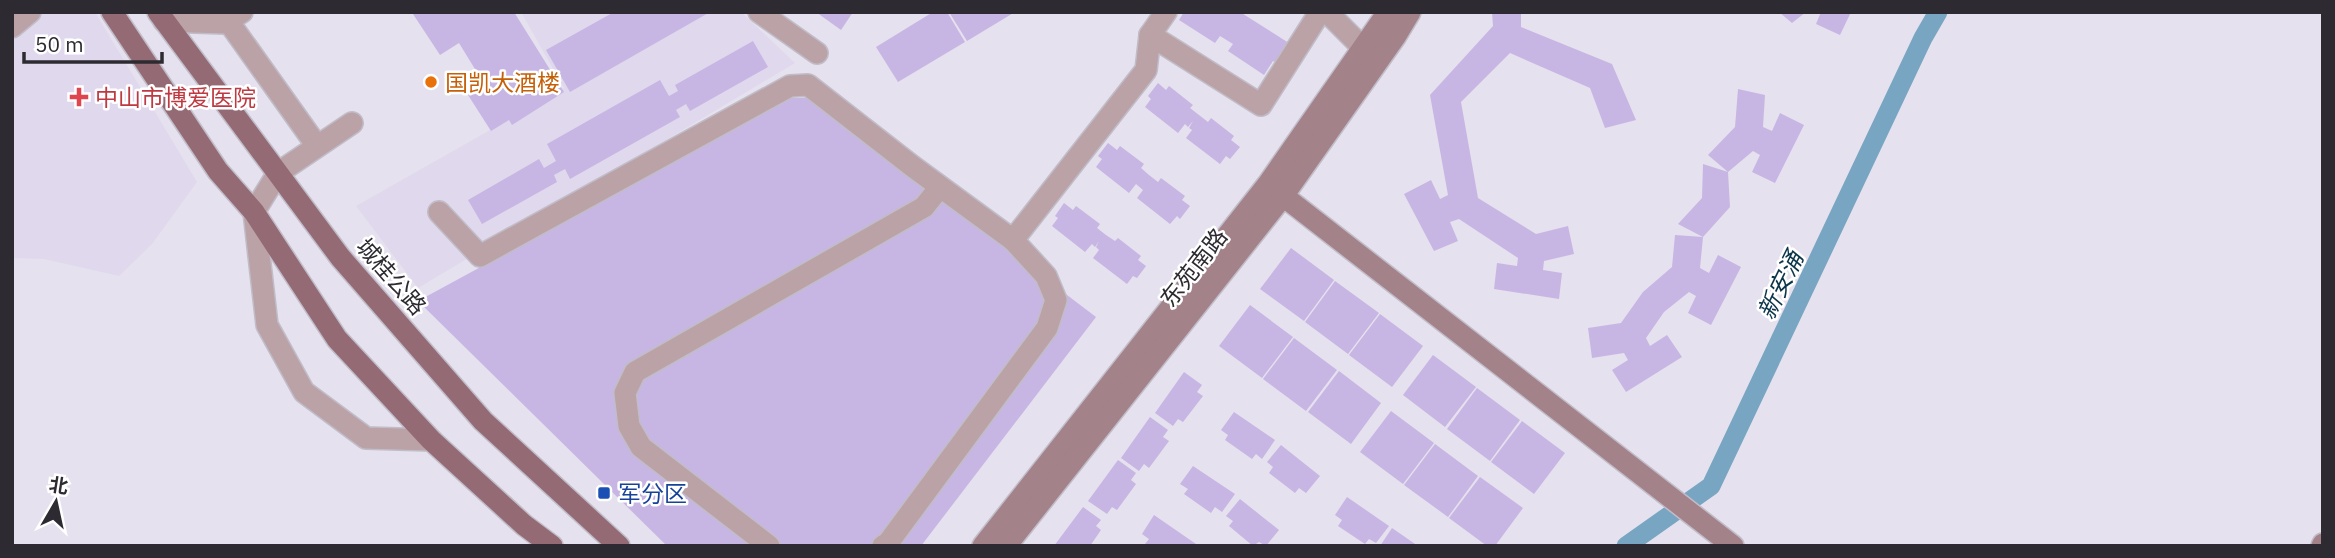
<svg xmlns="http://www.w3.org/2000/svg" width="2335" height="558" font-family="'IBM Plex Sans','Noto Sans SC',sans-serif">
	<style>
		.built { fill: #e0d8ed }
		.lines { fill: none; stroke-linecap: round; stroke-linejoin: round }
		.canal { stroke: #78a6c2; stroke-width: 19 }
		.building { fill: #c7b6e3 }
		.street-casing { stroke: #c1bdc8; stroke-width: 24 }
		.secondary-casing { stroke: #c1bdc8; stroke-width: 24 }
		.primary-casing { stroke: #c1bdc8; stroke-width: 24 }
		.street { stroke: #baa2a7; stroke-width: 21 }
		.secondary { stroke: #a4828a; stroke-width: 21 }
		.primary { stroke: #946b75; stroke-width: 21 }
		.food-dot { fill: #e8710a; stroke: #fff; stroke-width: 2.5 }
		.health-dot { fill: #e0444e; stroke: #fff; stroke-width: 2.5 }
		.transit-dot { fill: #1a4fb4; stroke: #fff; stroke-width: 2.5 }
		.labels { text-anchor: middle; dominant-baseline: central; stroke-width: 5; stroke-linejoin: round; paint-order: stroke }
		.food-label { font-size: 23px; fill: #c56008; stroke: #fff; text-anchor: start }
		.health-label { font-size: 23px; fill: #be3a42; stroke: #fff; text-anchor: start }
		.street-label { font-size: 23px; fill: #2d2b31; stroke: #fff }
		.transit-label { font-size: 23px; fill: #164399; stroke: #fff; text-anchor: start }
		.water-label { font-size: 24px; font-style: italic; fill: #0c3549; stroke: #fff }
	</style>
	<rect width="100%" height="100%" fill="#e6e1ee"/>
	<g class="built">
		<path d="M12,12h83l102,170 -45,62 -33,32 -75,-17 -32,-1z"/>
		<path d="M521,12h220l54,51 -377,225 -62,-82 208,-118z"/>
	</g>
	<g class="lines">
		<path class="canal" d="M1626,546l85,-60 212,-448 15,-26"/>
	</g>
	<g class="building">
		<path d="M416,12h98l50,80 -52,33 -3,-5 -18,11 -30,-47 17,-10 -19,-31 -19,12 -27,-41z"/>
		<path d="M614,12h96l-140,80 -24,-42z"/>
		<path d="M816,12h37l-12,18z"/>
		<path d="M933,12h14l18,30 -67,40 -22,-35z"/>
		<path d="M949,12h66l-48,29z"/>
		<path d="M1184,12h56l52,33 -12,20 -7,-4 -9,14 -36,-24 5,-7 -13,-8 -5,7 -36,-23z"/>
		<path d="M1492,12h29v15l91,37 24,56 -31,8 -15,-40 -80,-35 -49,49 17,96 58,36 32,-8 6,28 -30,7 -1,9 19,3 -3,26 -65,-10 3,-26 20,3 1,-8 -59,-39 -9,3 8,19 -24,10 -30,-57 27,-14 9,19 8,-4 -18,-100 63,-69z"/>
		<path d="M1779,12h27l-14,11z"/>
		<path d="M1821,12h30l-11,23 -24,-11z"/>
		<path d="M753,41l15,26 -78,44 -4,-7 -10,6 4,7 -110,62 -5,-10 -11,6 3,7 -75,42 -14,-24 71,-41 5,9 12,-7 -9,-17 113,-64 9,16 9,-5 -3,-6z"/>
		<path d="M1158,83l8,7 3,-4 24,19 -3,3 18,14 3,-4 23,18 -3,4 9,7 -10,12 -4,-3 -6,8 -34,-26 6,-8 -3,-2 4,-7 -5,6 -3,-3 -7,9 -33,-26 6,-8 -3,-3z"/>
		<path d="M1738,89l27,6 -2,32 9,4 8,-18 24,12 -29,58 -23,-11 8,-17 -7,-4 -25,21 2,35 -27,30 -25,-13 24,-26 1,-34 25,8 -20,-17 27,-28z"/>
		<path d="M792,98h16l288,219 -175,229h-254l-249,-245z"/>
		<path d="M1108,143l9,7 3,-4 24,18 -3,4 8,7 9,7 3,-4 24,18 -3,4 8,6 -10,13 -3,-3 -7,8 -33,-26 6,-8 -7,-6 -7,9 -33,-26 6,-8 -4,-3z"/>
		<path d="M1064,203l9,7 3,-4 24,18 -3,4 9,7 9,6 3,-3 23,18 -3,4 8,6 -9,12 -4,-2 -6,8 -34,-26 6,-8 -3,-3 3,-6 -4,6 -3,-3 -7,8 -33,-26 6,-8 -3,-2z"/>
		<path d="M1675,235l28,2 -3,31 9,5 9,-18 23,12 -30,58 -23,-12 8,-17 -7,-4 -25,20 -18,26 4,8 17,-11 15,22 -56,35 -14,-22 16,-10 -4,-7 -32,5 -4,-30 33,-5 22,-31 29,-25z"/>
		<path d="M1291,248l43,32 -30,41 -44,-32z"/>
		<path d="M1335,281l44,32 -31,41 -43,-32z"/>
		<path d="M1250,305l43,32 -31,41 -43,-32z"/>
		<path d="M1380,314l43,32 -31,41 -43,-32z"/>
		<path d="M1294,338l43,32 -31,41 -43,-32z"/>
		<path d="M1433,355l43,32 -31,40 -42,-32z"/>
		<path d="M1339,371l42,32 -30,41 -43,-32z"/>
		<path d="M1184,372l18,13 -5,7 6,4 -20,26 -5,-3 -5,7 -18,-13z"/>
		<path d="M1477,388l43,32 -30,41 -43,-32z"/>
		<path d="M1391,411l43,32 -31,41 -43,-32z"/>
		<path d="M1234,412l41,28 -13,19 -6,-5 -4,5 -27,-19 3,-5 -7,-5z"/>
		<path d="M1150,417l18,13 -5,7 6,4 -20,27 -5,-4 -5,7 -18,-13z"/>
		<path d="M1522,421l43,32 -31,41 -43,-32z"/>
		<path d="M1435,444l43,32 -30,41 -44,-32z"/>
		<path d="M1281,445l39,31 -14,17 -7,-5 -4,5 -26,-20 4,-6 -6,-5z"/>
		<path d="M1118,460l18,13 -5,7 5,4 -19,26 -5,-3 -5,7 -19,-13z"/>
		<path d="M1193,466l42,28 -13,18 -7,-5 -4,6 -27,-19 4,-5 -8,-5z"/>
		<path d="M1480,477l43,31 -28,38h-8l-38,-28z"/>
		<path d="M1347,497l42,29 -13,17 -7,-4 -4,5 -27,-18 4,-6 -7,-5z"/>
		<path d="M1240,499l39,31 -13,16 -7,-4 -6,4 -24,-20 4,-5 -7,-5z"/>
		<path d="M1083,507l18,13 -5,6 5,4 -11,16h-36z"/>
		<path d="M1154,515l42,29 -2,2 -49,-2 4,-5 -7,-5z"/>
		<path d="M1392,528l26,18h-38z"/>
	</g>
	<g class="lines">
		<defs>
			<g id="street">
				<path d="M759,12l58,41"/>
				<path d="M1327,12l36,36"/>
				<path d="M164,21l61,2 17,-11"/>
				<path d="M228,21l89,125"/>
				<path d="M12,27l18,-15"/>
				<path d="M1150,35l111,70 59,-93"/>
				<path d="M352,123l-74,50 -24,39 13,113 37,67 62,46 65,2"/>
				<path d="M439,212l41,44 310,-170 18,-1 104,81 101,74"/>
				<path d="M769,546l-128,-99 -12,-21 -4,-33 10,-21 289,-165 16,-20"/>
				<path d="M883,546l5,-3 159,-215 9,-28 -10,-24 -33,-36 133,-170 4,-35 16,-23"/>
			</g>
			<g id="secondary">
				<path d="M1273,188l460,358"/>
				<path d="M983,546l285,-362 120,-172"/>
				<path d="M1006,546l277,-350 112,-159 15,-25"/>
				<path d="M2322,546l1,-2"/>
			</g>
			<g id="primary">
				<path d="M112,12l106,159 36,41 83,127 94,101 93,85 28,21"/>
				<path d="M158,12l182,245 143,164 136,125"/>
			</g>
		</defs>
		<use href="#street" class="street-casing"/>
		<use href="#secondary" class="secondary-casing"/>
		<use href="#primary" class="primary-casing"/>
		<use href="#street" class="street"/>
		<use href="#secondary" class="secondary"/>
		<use href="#primary" class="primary"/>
	</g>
	<circle class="food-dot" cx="431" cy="82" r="7"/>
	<path class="health-dot" d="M75.5 86.5h7v7h7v7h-7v7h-7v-7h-7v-7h7z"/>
	<rect class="transit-dot" x="597" y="486" width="14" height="14" rx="3.5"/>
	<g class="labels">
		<g class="food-label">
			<text x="445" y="82">国凯大酒楼</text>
		</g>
		<g class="health-label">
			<text x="95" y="97">中山市博爱医院</text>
		</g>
		<g class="street-label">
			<text transform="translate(1193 267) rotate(-52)">东苑南路</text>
			<text transform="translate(392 276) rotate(49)">城桂公路</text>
		</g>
		<g class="transit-label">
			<text x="618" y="493">军分区</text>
		</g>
		<g class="water-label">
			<text transform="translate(1780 285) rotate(-64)">新安涌</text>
		</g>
	</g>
	<rect width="2335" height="558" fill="none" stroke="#2d2b31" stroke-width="28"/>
	<g transform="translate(56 502) rotate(9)" stroke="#ffffff" stroke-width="5" paint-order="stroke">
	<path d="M0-5L12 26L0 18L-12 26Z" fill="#2d2b31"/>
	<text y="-10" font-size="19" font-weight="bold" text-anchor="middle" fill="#2d2b31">北</text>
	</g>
	<path d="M24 52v10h138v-10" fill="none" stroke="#2d2b31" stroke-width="3.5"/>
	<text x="35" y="52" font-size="21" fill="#2d2b31" stroke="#ffffff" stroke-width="5" paint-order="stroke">50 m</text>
</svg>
